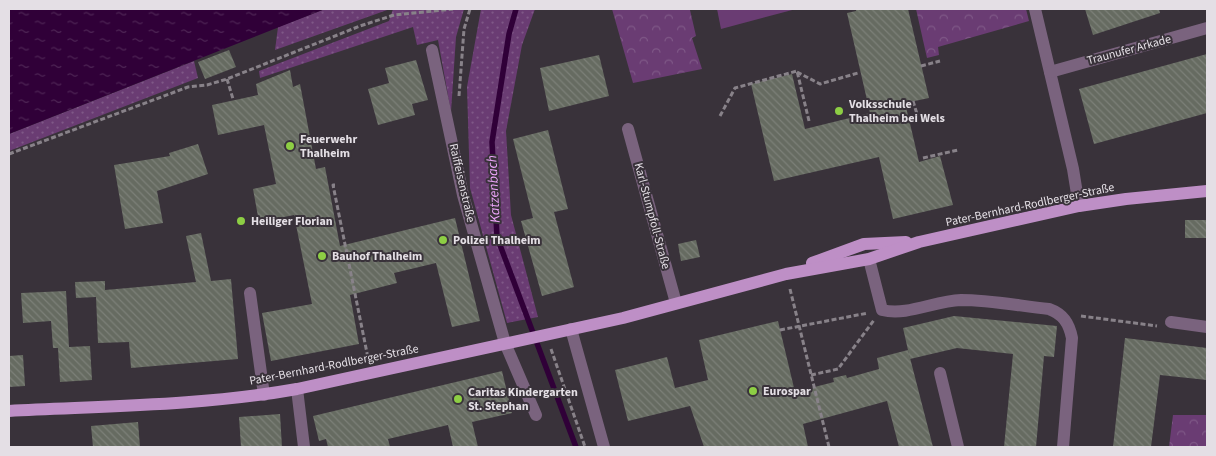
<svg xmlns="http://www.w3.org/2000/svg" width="1216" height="456" font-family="'Source Sans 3',sans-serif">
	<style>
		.grass { fill: url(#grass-dots) }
		.park { fill: url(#park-crowns) }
		.pitch { fill: #6a3c73 }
		.water { fill: url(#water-ripples) }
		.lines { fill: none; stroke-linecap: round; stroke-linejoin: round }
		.stream { stroke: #300038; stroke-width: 5.5 }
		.building { fill: url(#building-back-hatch) }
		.path { stroke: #888289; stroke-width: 3; stroke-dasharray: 5 2.5; stroke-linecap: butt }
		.minor { stroke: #7a637e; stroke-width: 12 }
		.major { stroke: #be8fc6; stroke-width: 12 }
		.poi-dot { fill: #8dce44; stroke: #39323a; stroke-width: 2 }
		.labels { text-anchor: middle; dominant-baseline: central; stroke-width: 4; stroke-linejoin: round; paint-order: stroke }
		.street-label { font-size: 12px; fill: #e4dfe5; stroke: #39323a }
		.poi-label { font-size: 12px; font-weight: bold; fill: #e4dfe5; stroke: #39323a; text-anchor: start }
		.water-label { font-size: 14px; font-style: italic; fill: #eda5fa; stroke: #39323a }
	</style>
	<defs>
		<pattern id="grass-dots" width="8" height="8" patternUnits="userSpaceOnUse" patternTransform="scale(1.25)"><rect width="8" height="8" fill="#6a3c73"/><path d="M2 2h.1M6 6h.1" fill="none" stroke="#7f5887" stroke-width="1.8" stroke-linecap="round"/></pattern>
		<pattern id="park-crowns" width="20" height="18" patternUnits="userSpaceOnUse" patternTransform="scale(1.25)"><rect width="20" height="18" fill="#6a3c73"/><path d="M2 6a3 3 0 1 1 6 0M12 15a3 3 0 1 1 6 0" fill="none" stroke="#7f5887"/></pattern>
		<pattern id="water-ripples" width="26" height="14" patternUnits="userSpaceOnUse" patternTransform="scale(1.25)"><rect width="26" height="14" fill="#300038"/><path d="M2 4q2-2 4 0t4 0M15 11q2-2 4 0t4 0" fill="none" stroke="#4e2555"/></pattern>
		<pattern id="building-back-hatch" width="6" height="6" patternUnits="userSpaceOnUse" patternTransform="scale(1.25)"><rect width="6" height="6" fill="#666b61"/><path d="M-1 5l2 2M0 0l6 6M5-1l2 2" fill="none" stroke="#7c8078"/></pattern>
	</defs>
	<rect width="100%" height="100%" fill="#39323a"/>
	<g class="grass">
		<path d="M325,9h65l-115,41 3,-23z"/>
		<path d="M393,9h71l-8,28 -5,75 -13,-72 -21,5 -4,-18 -153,51 -1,-7 130,-50z"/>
		<path d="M481,9h54l-13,36 -16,86 5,84 27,102 -31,6 -37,-135 -3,-101z"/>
		<path d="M194,61l4,17 -189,73v-17z"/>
	</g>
	<g class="park">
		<path d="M612,9h83l-5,1 6,26 -4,2 10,31 -69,14z"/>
		<path d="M916,9h110l3,12 -91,26 1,8 -12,3z"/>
		<path d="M1173,415h34v32h-38z"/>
	</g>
	<path class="pitch" d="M717,9h79l-75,20z"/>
	<path class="water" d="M9,9h316l-316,125z"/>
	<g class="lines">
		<path class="stream" d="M516,9l-7,25 -17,108 5,95 79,210"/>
	</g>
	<g class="building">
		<path d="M856,9h52l21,89 -24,5 7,29 7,30 21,-6 13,49 -60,14 -14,-62 -105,24 -23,-97 41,-10 13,55 65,-16 -23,-100 9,-2z"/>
		<path d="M1085,9h74l1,4 -67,22z"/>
		<path d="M229,50l7,17 -31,12 -7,-17z"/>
		<path d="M1207,54v59l-113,31 -15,-55z"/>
		<path d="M599,55l10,41 -60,15 -9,-43z"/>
		<path d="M416,60l12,40 -16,4 3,11 -37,10 -10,-36 21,-6 -4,-15z"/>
		<path d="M290,70l3,17 7,-3 16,85 9,-2 15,79 115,-28 25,103 -28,6 -16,-64 -42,10 3,10 -47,12 9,49 -88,17 -9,-48 50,-9 -18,-89 -35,7 -6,-33 23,-5 -12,-59 -46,10 -6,-30 46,-10 -2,-11z"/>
		<path d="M548,130l20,79 -14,3 20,75 -32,9 -21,-75 12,-3 -20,-79z"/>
		<path d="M198,144l10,30 -51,17 6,32 -38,6 -11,-64 56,-9 -1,-3z"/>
		<rect x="1185" y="220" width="22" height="18"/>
		<path d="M201,233l10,48 20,-2 7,80 -107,9 -2,-26 -31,1 -2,-46 -20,1 -1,-16 30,-1v9l91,-8 -10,-46z"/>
		<path d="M696,240l4,17 -19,4 -3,-17z"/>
		<path d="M66,291l3,56 21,-1 2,34 -32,2 -2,-34h-5l-2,-27 -28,2 -2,-30z"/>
		<path d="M954,316l103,10 -3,31 -10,-1 -8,91h-32l9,-93 -56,-6 -47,11 -7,-31z"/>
		<path d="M778,321l17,71 39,-10 -1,-4 13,-3 1,3 32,-9 -2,-11 31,-8 25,97h-34l-12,-46 -84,23 5,23h-104l-14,-41 -62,15 -13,-51 52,-13 8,31 33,-8 -9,-40z"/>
		<path d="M1125,338l82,10v32l-47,-5 -9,72h-38z"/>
		<path d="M23,355l2,31 -16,1v-31z"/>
		<path d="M502,371l10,42 -40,9 6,25h-25l-5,-22 -60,14 2,8h-62l-2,-8 -7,2 -6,-25z"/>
		<path d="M280,414l2,33h-41l-2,-30z"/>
		<path d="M138,422l2,25h-47l-2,-21z"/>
	</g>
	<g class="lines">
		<g class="path">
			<path d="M921,66l19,-5"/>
			<path d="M797,72l23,12 38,-11"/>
			<path d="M227,79l6,20"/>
			<path d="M459,96l5,-67 6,-20"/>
			<path d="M913,101l4,13"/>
			<path d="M720,116l15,-28 62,-17 12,50"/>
			<path d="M9,154l179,-67 19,-2 20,-6 133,-53 34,-11 59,-6"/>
			<path d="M923,158l35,-8"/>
			<path d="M335,185h-2l35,173"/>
			<path d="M790,289l39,158"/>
			<path d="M1081,316l76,10"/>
			<path d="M780,330l88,-17"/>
			<path d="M551,349l34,98"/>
			<path d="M811,375l27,-6 36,-49"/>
		</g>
		<g class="minor">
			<path d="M1035,9l38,160 6,37"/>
			<path d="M432,50l31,145 42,148 31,72"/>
			<path d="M1050,72l157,-44"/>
			<path d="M628,129l48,174"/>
			<path d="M869,259l13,51c26,6 52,-9 79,-10 29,0 59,6 88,9 14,5 20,14 23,29l-9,109"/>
			<path d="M250,293l14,102"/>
			<path d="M1171,322l36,5"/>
			<path d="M571,329l33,118"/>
			<path d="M940,373l18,74"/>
			<path d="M297,389l7,58"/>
		</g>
		<g class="major">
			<path d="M812,263l52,-19 42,-2"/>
			<path d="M9,411c96,-5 193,-5 288,-22l326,-71 163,-44 83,-15 50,-17 160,-36 47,-7 81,-8"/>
		</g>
	</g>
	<g class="poi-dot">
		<circle cx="839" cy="111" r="5"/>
		<circle cx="290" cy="146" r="5"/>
		<circle cx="241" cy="221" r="5"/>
		<circle cx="443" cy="240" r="5"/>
		<circle cx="322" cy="256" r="5"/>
		<circle cx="753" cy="391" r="5"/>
		<circle cx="458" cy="399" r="5"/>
	</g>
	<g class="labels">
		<g class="street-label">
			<text transform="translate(1129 50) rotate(-15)">Traunufer Arkade</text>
			<text transform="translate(462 183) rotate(77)">Raiffeisenstraße</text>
			<text transform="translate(1030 205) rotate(-12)">Pater-Bernhard-Rodlberger-Straße</text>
			<text transform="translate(652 216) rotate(75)">Karl-Stumpfoll-Straße</text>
			<text transform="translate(334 365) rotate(-11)">Pater-Bernhard-Rodlberger-Straße</text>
		</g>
		<g class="poi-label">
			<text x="849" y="104">Volksschule<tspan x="849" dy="14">Thalheim bei Wels</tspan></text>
			<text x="300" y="139">Feuerwehr<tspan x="300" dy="14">Thalheim</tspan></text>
			<text x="251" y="221">Heiliger Florian</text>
			<text x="453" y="240">Polizei Thalheim</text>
			<text x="332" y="256">Bauhof Thalheim</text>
			<text x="763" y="391">Eurospar</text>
			<text x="468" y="392">Caritas Kindergarten<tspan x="468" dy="14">St. Stephan</tspan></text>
		</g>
		<g class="water-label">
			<text transform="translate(494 189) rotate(-93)">Katzenbach</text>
		</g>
	</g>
	<rect width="1216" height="456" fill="none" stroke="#e4dfe5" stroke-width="20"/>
</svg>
